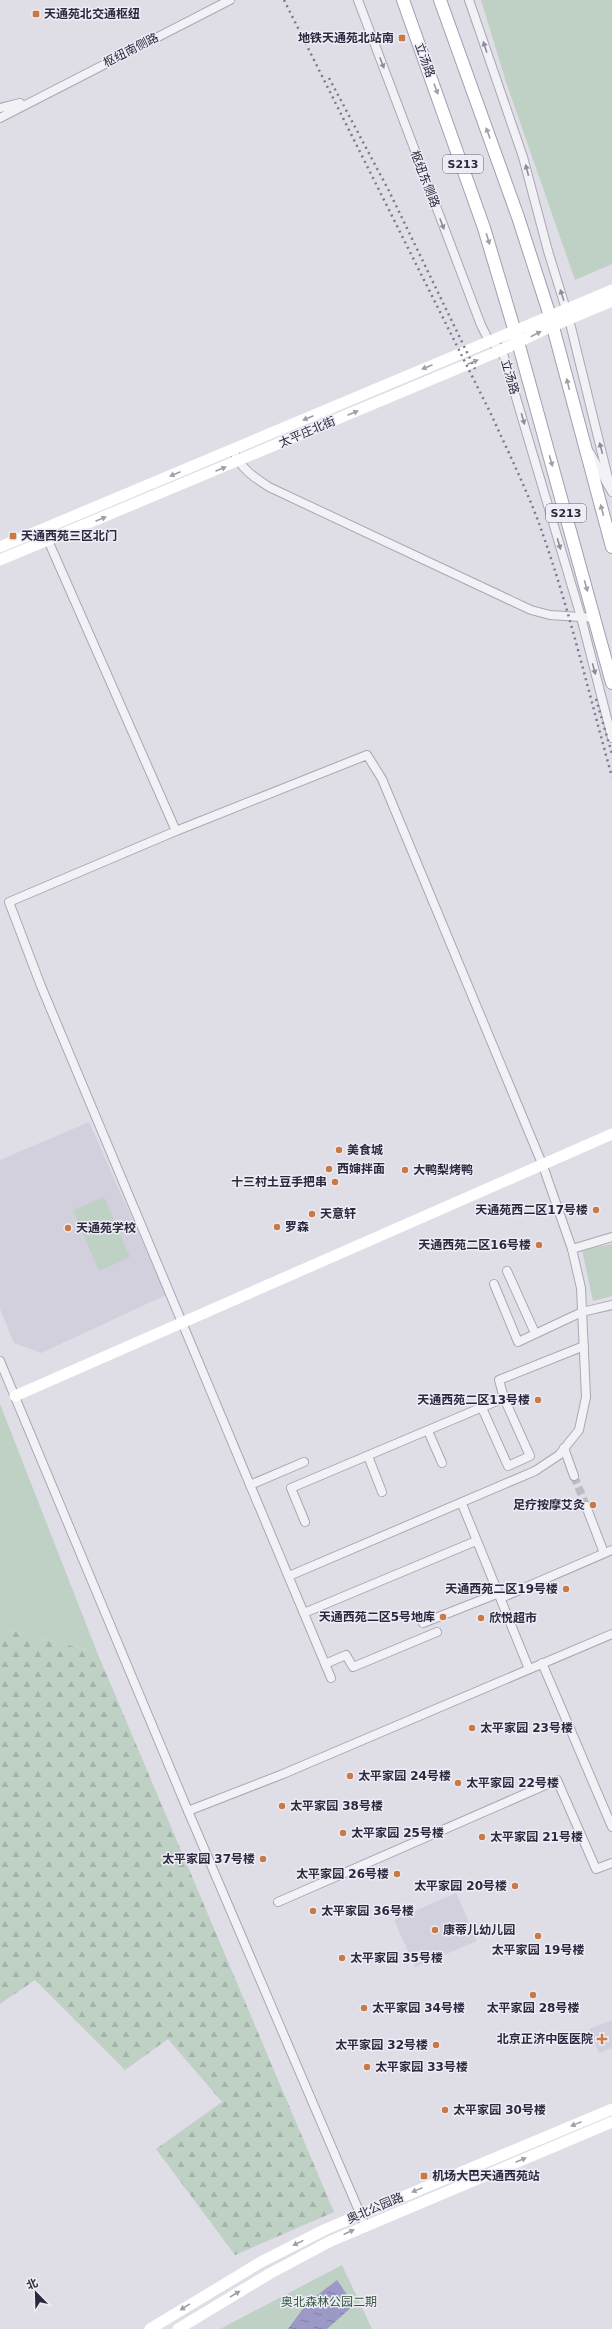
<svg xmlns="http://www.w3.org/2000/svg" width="612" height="2329" font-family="'DejaVu Sans','Noto Sans SC',sans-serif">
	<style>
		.built { fill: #d2d0dc }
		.forest { fill: url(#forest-firs) }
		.park { fill: #bfd1c4 }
		.water { fill: url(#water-ripples) }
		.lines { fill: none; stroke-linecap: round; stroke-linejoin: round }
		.street-tunnel { stroke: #bbbac5; stroke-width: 8; stroke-dasharray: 8 4; stroke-linecap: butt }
		.street-casing { stroke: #a9a7b4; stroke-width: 10 }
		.primary-casing { stroke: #a19eb3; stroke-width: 14 }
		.street { stroke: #f2f1f6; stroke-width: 8 }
		.secondary { stroke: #fff; stroke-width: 11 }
		.primary { stroke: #fff; stroke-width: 12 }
		.rail { stroke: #7c7891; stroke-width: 2.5; stroke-dasharray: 2 4; stroke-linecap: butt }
		.oneway { fill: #8f8c9a }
		.oneway2 { fill: #a09ea8 }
		.poi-dot { fill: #cb7944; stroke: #eeedf5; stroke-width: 1.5 }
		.labels { text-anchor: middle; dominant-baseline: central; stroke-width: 3; stroke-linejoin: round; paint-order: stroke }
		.shield { fill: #eeedf5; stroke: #666375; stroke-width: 1 }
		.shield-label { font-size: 11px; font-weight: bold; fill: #2c283e }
		.poi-label { font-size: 12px; font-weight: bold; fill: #2c283e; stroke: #eeedf5; text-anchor: start }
		.street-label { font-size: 12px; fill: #2c283e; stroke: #eeedf5 }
		.park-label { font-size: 12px; fill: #355942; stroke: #eeedf5 }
	</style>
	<defs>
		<pattern id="forest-firs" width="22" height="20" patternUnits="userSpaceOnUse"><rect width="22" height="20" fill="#bfd1c4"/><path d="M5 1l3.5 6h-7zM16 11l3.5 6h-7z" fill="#a4b3a9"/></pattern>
		<pattern id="water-ripples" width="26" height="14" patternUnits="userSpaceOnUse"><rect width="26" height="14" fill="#9c99c7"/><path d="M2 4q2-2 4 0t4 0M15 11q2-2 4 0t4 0" fill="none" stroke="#7f7da3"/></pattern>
	</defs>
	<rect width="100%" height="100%" fill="#dfdee7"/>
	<g class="built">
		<path d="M89,1122l77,173 -125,58 -27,-10 -14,-34v-149z"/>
		<path d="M456,1893l21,48 -62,26 -21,-47z"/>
		<path d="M612,2020v28l-13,5 -10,-24z"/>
	</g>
	<path class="forest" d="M0,1628l97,24 237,560 -99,43 -79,-106 66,-47 -54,-63 -43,31 -90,-90 -35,24z"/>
	<g class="park">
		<path d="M481,0h131v264l-37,16 -69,-198z"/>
		<path d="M104,1197l26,60 -31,14 -26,-61z"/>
		<path d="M612,1244v52l-19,5 -11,-51z"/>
		<path d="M0,1404l97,248 -97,-24z"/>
		<path d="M342,2265l30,64h-152z"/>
	</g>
	<path class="water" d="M337,2280l17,25 -27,24h-39l19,-26z"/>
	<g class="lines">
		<path class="street-tunnel" d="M574,1476l12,30"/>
		<defs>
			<g id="street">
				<path d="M358,0l123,325 8,16 13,9"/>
				<path d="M469,0l54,157 25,94 21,68 41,167"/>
				<path d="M0,108l20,-5"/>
				<path d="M0,118l230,-118"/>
				<path d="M514,331l-12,19 79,267 31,121"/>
				<path d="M233,449c7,19 19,27 36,38l262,123 19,5 45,3"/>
				<path d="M590,453l22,39"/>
				<path d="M43,529l133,302"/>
				<path d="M572,1249l40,-12"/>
				<path d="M507,1271l28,62"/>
				<path d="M494,1284l24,58 64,-30 30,-7"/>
				<path d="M0,1361l188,450 177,414"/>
				<path d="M482,1408l26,58 22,-10 -26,-58"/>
				<path d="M428,1431l14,32"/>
				<path d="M564,1448l10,28"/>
				<path d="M368,1456l14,36"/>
				<path d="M250,1485l54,-23"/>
				<path d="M462,1504l67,165"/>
				<path d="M586,1506l18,47"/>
				<path d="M305,1522l-14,-34 213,-90 -5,-18 85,-34"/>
				<path d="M289,1576l246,-105 24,-16 20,-25 7,-33 -5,-109 -9,-39 -29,-83 -161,-387 -15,-24 -191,76 -167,71 32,84 290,692"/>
				<path d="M501,1598l111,-48"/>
				<path d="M304,1613l172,-72"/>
				<path d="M423,1623l76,-30"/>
				<path d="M542,1663l70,164"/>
				<path d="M325,1664l21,-9 7,12 84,-35"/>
				<path d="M188,1811l95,-37 329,-140"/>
				<path d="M278,1902l279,-122 39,89 16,-6"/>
			</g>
			<g id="primary">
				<path d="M403,0l81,228 34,114 94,341"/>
				<path d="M440,0l78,217 32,99 62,231"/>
			</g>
		</defs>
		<use href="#street" class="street-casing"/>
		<use href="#primary" class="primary-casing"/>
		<use href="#street" class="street"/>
		<g class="secondary">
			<path d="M0,547l612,-257"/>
			<path d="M0,560l502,-210 39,-19 71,-30"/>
			<path d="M15,1396l597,-262"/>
			<path d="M150,2329l111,-67 65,-33 286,-120"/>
			<path d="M178,2329l91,-55 62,-33 281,-119"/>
		</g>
		<use href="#primary" class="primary"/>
		<g class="rail">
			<path d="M284,0l206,412c16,35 33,70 47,106 31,84 51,173 75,259"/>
			<path d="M329,78l60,113 86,178"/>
			<path d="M596,699l16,55"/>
		</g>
	</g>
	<defs><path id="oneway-solid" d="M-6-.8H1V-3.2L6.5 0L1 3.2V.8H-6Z"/></defs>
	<g class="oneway">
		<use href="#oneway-solid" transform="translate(485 47) rotate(-108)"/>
		<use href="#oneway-solid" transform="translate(382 63) rotate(69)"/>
		<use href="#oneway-solid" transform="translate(527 170) rotate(-105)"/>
		<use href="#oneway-solid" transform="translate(442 224) rotate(69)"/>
		<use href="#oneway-solid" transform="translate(562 295) rotate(-108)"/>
		<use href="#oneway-solid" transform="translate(523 419) rotate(74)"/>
		<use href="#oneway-solid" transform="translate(601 448) rotate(-104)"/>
		<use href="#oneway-solid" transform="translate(559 544) rotate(74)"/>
		<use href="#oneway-solid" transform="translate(594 669) rotate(75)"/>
	</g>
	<g class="oneway2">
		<use href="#oneway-solid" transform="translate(436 89) rotate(70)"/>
		<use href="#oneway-solid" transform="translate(488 133) rotate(-110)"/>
		<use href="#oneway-solid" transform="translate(488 239) rotate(73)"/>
		<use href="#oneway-solid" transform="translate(536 334) rotate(-27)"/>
		<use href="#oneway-solid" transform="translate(473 362) rotate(-23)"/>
		<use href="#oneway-solid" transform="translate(427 367) rotate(157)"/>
		<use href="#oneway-solid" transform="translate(568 384) rotate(-104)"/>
		<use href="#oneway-solid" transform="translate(353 413) rotate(-23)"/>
		<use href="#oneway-solid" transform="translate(308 418) rotate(157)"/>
		<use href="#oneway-solid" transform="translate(551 461) rotate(74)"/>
		<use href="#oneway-solid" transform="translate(221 469) rotate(-23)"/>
		<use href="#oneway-solid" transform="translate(175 474) rotate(157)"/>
		<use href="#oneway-solid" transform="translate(602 510) rotate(-105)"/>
		<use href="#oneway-solid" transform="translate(101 519) rotate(-23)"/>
		<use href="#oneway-solid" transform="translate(586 586) rotate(74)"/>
		<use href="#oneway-solid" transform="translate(576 2124) rotate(158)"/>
		<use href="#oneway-solid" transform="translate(521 2160) rotate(-23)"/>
		<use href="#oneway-solid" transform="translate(417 2190) rotate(158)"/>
		<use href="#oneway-solid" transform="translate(349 2232) rotate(-25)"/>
		<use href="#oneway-solid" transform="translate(298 2243) rotate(154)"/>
		<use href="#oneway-solid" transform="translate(235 2294) rotate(-31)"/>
		<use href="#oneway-solid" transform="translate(185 2307) rotate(148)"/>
	</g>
	<g class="poi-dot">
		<rect x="32" y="10" width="8" height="8" rx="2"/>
		<rect x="398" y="34" width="8" height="8" rx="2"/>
		<rect x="9" y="532" width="8" height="8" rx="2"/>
		<circle cx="339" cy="1150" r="4"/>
		<circle cx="329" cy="1169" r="4"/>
		<circle cx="405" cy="1170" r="4"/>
		<circle cx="335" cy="1182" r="4"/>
		<circle cx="596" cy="1210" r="4"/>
		<circle cx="312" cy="1214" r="4"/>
		<circle cx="277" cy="1227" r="4"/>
		<circle cx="68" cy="1228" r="4"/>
		<circle cx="539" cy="1245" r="4"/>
		<circle cx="538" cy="1400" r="4"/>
		<circle cx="593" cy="1505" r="4"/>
		<circle cx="566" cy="1589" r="4"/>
		<circle cx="443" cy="1617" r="4"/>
		<circle cx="481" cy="1618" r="4"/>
		<circle cx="472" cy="1728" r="4"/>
		<circle cx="350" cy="1776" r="4"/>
		<circle cx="458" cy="1783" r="4"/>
		<circle cx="282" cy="1806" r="4"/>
		<circle cx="343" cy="1833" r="4"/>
		<circle cx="482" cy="1837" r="4"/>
		<circle cx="263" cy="1859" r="4"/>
		<circle cx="397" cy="1874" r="4"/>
		<circle cx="515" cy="1886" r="4"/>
		<circle cx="313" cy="1911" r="4"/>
		<circle cx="435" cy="1930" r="4"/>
		<circle cx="538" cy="1936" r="4"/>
		<circle cx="342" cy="1958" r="4"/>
		<circle cx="533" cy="1995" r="4"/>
		<circle cx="364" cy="2008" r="4"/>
		<path d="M600 2033h4v4h4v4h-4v4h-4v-4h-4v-4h4z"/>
		<circle cx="436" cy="2045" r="4"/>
		<circle cx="367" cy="2067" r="4"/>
		<circle cx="445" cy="2110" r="4"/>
		<rect x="420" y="2172" width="8" height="8" rx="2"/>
	</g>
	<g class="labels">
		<g class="shield">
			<rect x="443" y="155" width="40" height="18" rx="3"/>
			<rect x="546" y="504" width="40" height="18" rx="3"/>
		</g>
		<g class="shield-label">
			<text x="463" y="164">S213</text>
			<text x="566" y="513">S213</text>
		</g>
		<g class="poi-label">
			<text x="44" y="14">天通苑北交通枢纽</text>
			<text x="394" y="38" text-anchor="end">地铁天通苑北站南</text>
			<text x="21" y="536">天通西苑三区北门</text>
			<text x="347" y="1150">美食城</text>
			<text x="337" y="1169">西婶拌面</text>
			<text x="413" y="1170">大鸭梨烤鸭</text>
			<text x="327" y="1182" text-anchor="end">十三村土豆手把串</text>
			<text x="588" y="1210" text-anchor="end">天通苑西二区17号楼</text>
			<text x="320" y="1214">天意轩</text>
			<text x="285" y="1227">罗森</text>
			<text x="76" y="1228">天通苑学校</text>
			<text x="531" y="1245" text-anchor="end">天通西苑二区16号楼</text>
			<text x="530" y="1400" text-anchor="end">天通西苑二区13号楼</text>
			<text x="585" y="1505" text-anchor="end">足疗按摩艾灸</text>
			<text x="558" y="1589" text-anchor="end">天通西苑二区19号楼</text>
			<text x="435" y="1617" text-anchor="end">天通西苑二区5号地库</text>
			<text x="489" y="1618">欣悦超市</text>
			<text x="480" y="1728">太平家园 23号楼</text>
			<text x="358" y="1776">太平家园 24号楼</text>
			<text x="466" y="1783">太平家园 22号楼</text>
			<text x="290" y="1806">太平家园 38号楼</text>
			<text x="351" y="1833">太平家园 25号楼</text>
			<text x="490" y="1837">太平家园 21号楼</text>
			<text x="255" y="1859" text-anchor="end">太平家园 37号楼</text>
			<text x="389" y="1874" text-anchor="end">太平家园 26号楼</text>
			<text x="507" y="1886" text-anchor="end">太平家园 20号楼</text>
			<text x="321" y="1911">太平家园 36号楼</text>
			<text x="443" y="1930">康蒂儿幼儿园</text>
			<text x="538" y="1950" text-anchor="middle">太平家园 19号楼</text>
			<text x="350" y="1958">太平家园 35号楼</text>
			<text x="372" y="2008">太平家园 34号楼</text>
			<text x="533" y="2008" text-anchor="middle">太平家园 28号楼</text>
			<text x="593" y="2039" text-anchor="end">北京正济中医医院</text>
			<text x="428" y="2045" text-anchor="end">太平家园 32号楼</text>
			<text x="375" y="2067">太平家园 33号楼</text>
			<text x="453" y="2110">太平家园 30号楼</text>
			<text x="432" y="2176">机场大巴天通西苑站</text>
		</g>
		<g class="street-label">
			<text transform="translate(131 50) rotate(-27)">枢纽南侧路</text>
			<text transform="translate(425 60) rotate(70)">立汤路</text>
			<text transform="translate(425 179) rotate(69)">枢纽东侧路</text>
			<text transform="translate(510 377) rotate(74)">立汤路</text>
			<text transform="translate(307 432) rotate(-23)">太平庄北街</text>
			<text transform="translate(375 2208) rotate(-23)">奥北公园路</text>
		</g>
		<g class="park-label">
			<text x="329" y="2302">奥北森林公园二期</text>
		</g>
	</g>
	<g transform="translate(36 2293) rotate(337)" stroke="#eeedf5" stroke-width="3" paint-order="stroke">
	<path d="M0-3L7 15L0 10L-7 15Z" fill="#2c283e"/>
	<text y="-6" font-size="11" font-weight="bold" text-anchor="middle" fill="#2c283e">北</text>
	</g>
</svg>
